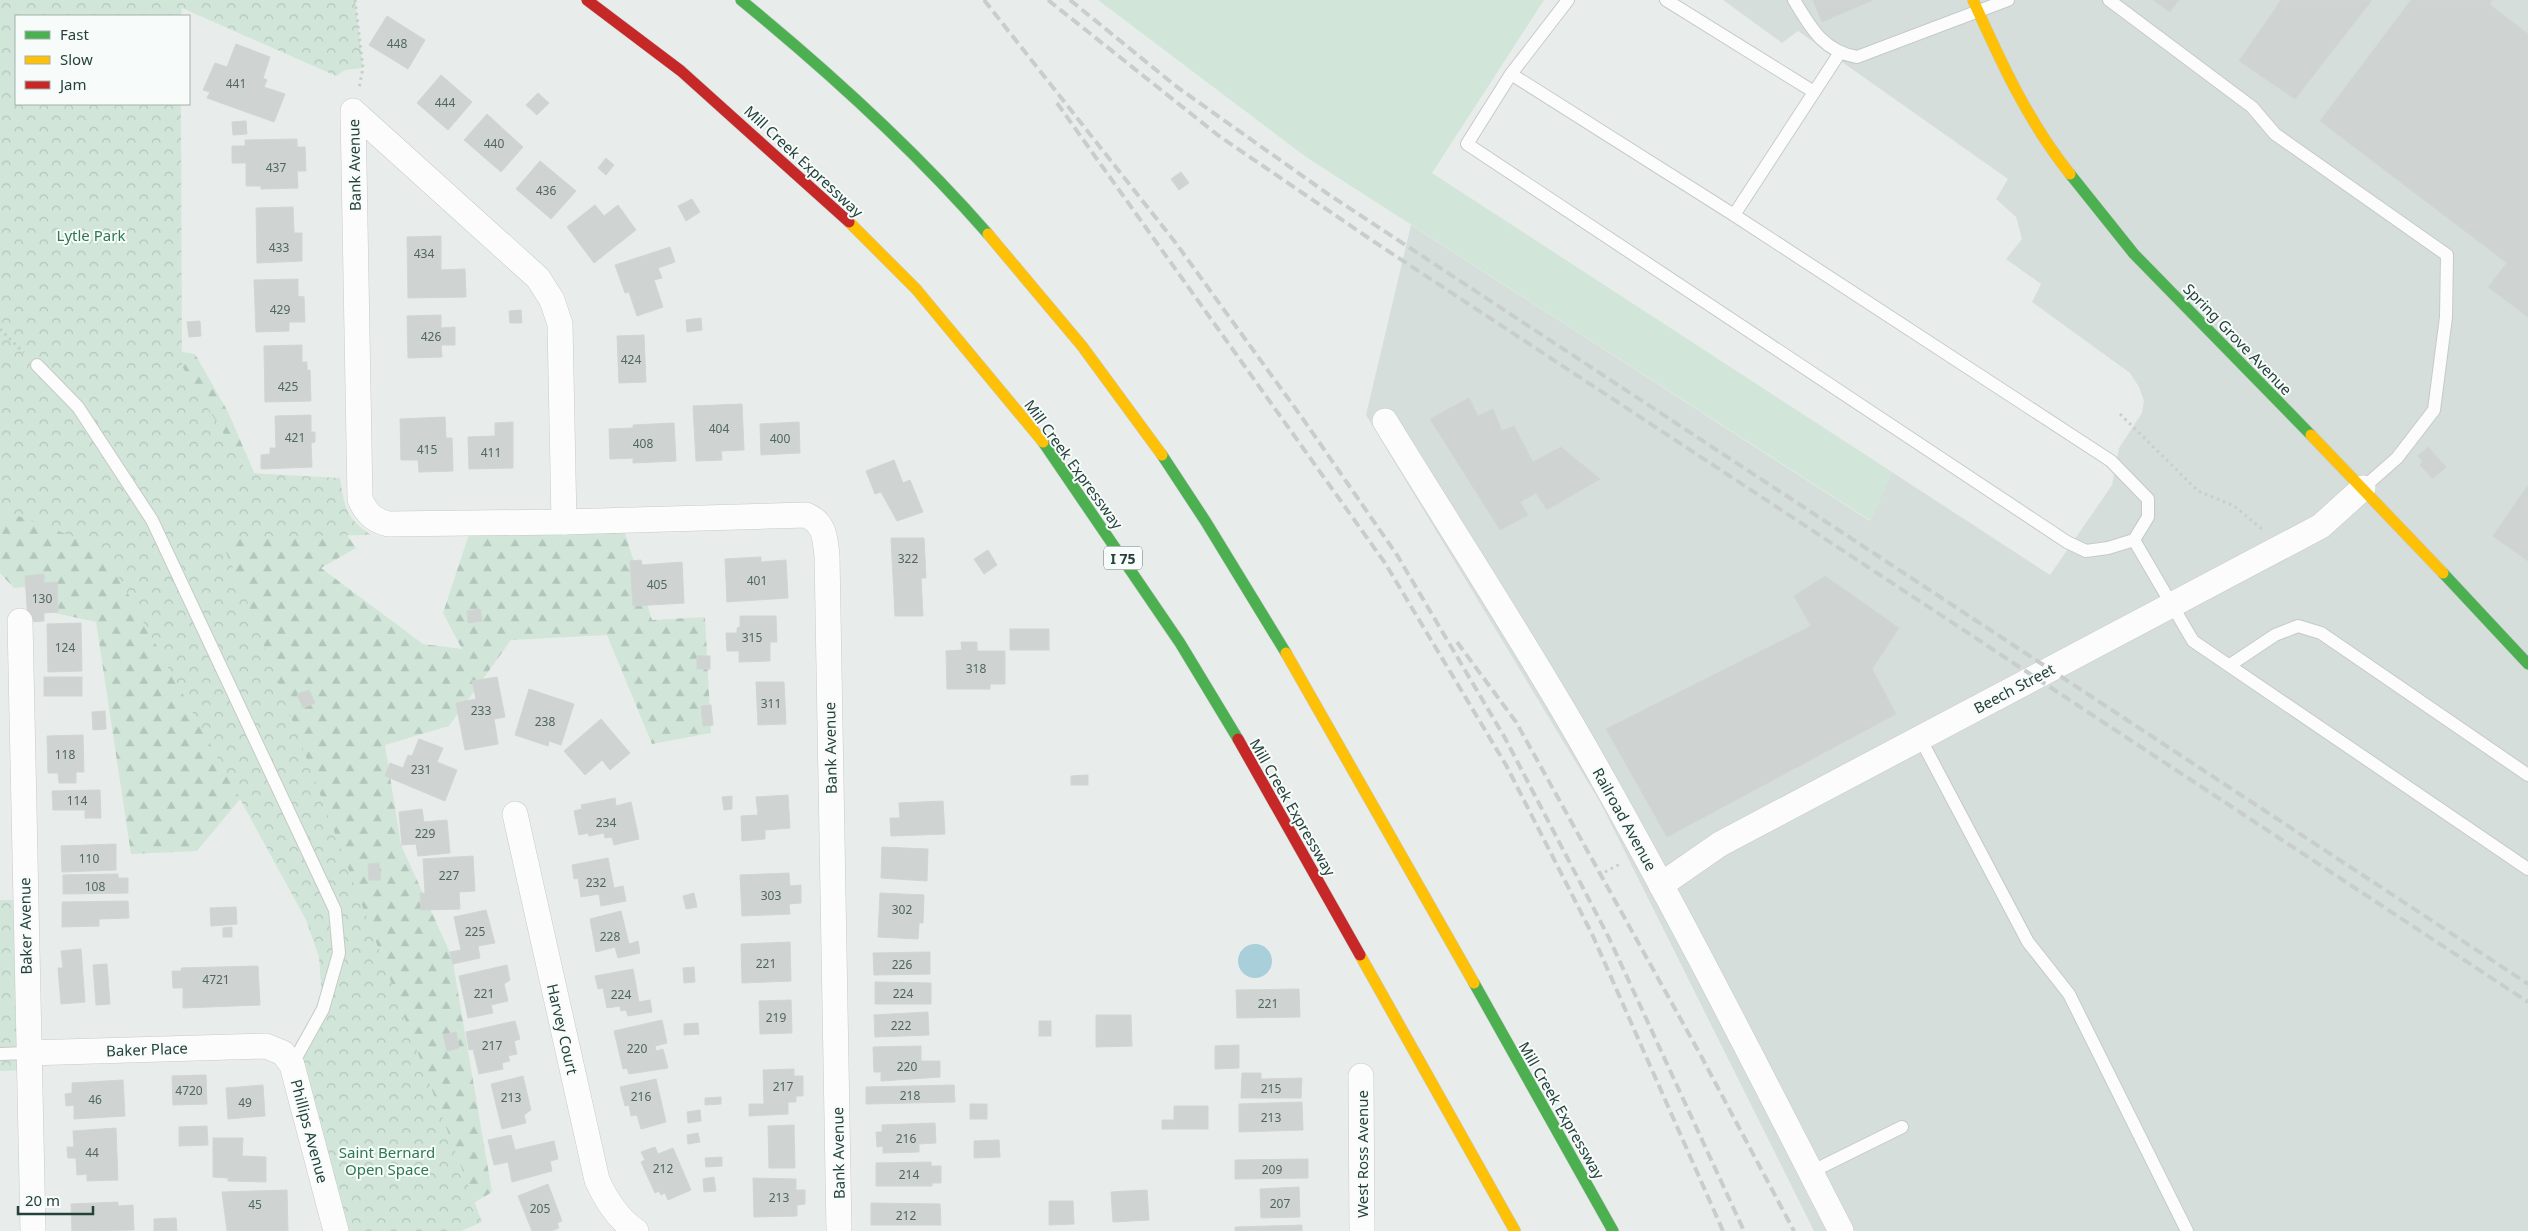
<svg xmlns="http://www.w3.org/2000/svg" width="2528" height="1231" font-family="'Noto Sans',sans-serif">
	<style>
		.built { fill: #d6dedb }
		.grass { fill: #d1e5d9 }
		.forest { fill: url(#forest-firs) }
		.park { fill: url(#park-crowns) }
		.water { fill: #a9cfda }
		.building { fill: #cfd4d2; stroke: #d0d6d4 }
		.lines { fill: none; stroke-linecap: round; stroke-linejoin: round }
		.lane-casing { stroke: #c5cac8; stroke-width: 14 }
		.street-casing { stroke: #c5cac8; stroke-width: 26 }
		.fast-casing { stroke: #c3cac8; stroke-width: 12 }
		.slow-casing { stroke: #c3cac8; stroke-width: 12 }
		.jam-casing { stroke: #c3cac8; stroke-width: 12 }
		.path { stroke: #c7cecd; stroke-width: 3; stroke-dasharray: 2.5 4; stroke-linecap: butt }
		.lane { stroke: #fcfcfc; stroke-width: 12 }
		.street { stroke: #fcfcfc; stroke-width: 25 }
		.fast { stroke: #4caf50; stroke-width: 11 }
		.slow { stroke: #ffc107; stroke-width: 11 }
		.jam { stroke: #c62828; stroke-width: 11 }
		.rail { stroke: #c9cdcc; stroke-width: 4; stroke-dasharray: 10 5; stroke-linecap: butt }
		.labels { text-anchor: middle; dominant-baseline: central; stroke-width: 4; stroke-linejoin: round; paint-order: stroke }
		.number-label { font-size: 12px; fill: #506662 }
		.shield { fill: #f7fbf9; stroke: #637975; stroke-width: 1 }
		.shield-label { font-size: 14px; font-weight: bold; fill: #24413c }
		.street-label { font-size: 15px; fill: #24413c; stroke: #f7fbf9 }
		.park-label { font-size: 15px; fill: #2e7952; stroke: #f7fbf9 }
	</style>
	<defs>
		<pattern id="forest-firs" width="22" height="20" patternUnits="userSpaceOnUse" patternTransform="scale(1.25)"><rect width="22" height="20" fill="#d1e5d9"/><path d="M5 1l3.5 6h-7zM16 11l3.5 6h-7z" fill="#b3c6bb"/></pattern>
		<pattern id="park-crowns" width="20" height="18" patternUnits="userSpaceOnUse" patternTransform="scale(1.25)"><rect width="20" height="18" fill="#d1e5d9"/><path d="M2 6a3 3 0 1 1 6 0M12 15a3 3 0 1 1 6 0" fill="none" stroke="#b3c6bb"/></pattern>
	</defs>
	<rect width="100%" height="100%" fill="#e8edeb"/>
	<path class="built" d="M1723,0h805v1231h-714l-213,-427 -235,-389 45,-190 459,296 22,-49 158,103 62,-90 7,-37 23,-35 2,-12 -5,-14 -9,-14 -98,-71 9,-18 -35,-25 16,-20 -6,-22 -20,-18 12,-20 -210,-148 -16,12z"/>
	<path class="grass" d="M1098,0h446l-112,173 460,299 -21,49 -565,-364z"/>
	<path class="forest" d="M154,347l41,7 33,58 32,74 67,20 29,42 -35,20 102,76 39,5 -19,-36 27,-82 154,-1 28,90 53,-3 6,116 -59,11 -45,-109 -96,5 -62,86 -64,19 16,100 51,112 40,235 -50,30 -78,-196 -83,-276 -84,101 -66,3 -35,-232 -41,-9 -9,-28 -32,3 -14,-15v-192z"/>
	<g class="park">
		<path d="M0,0h355l8,68 -18,2 -9,6 -154,-68 -1,8h-165v88h165l1,262 66,107 92,5c5,30 5,39 31,57l-152,2 22,48 241,637 -21,9h-125l-44,-166 31,-56 -4,-52 -13,-37 -203,-372 -103,-39z"/>
		<path d="M0,900h25l3,170 -28,1z"/>
	</g>
	<circle class="water" cx="1255" cy="961" r="17"/>
	<g class="building">
		<path d="M1813,0h60l-51,22z"/>
		<path d="M2153,0h26l-9,12z"/>
		<path d="M2281,0h91l-77,99 -56,-38z"/>
		<path d="M2411,0h81l-3,4 39,30v283l-40,-30 19,-24 -187,-142z"/>
		<path d="M387,16l38,24 -17,29 -39,-24z"/>
		<path d="M236,44l34,13 -7,21 4,2 -3,7 21,7 -11,28 -67,-24 3,-6 -7,-2 12,-27 12,4z"/>
		<path d="M441,75l31,27 -24,28 -31,-27z"/>
		<path d="M538,93l11,10 -12,12 -11,-10z"/>
		<path d="M487,114l36,33 -22,25 -37,-32z"/>
		<path d="M246,121l1,13 -14,1 -1,-13z"/>
		<path d="M297,139v8h8l1,24h-9l1,17 -37,1v-3h-15v-23h-14v-17h13v-6z"/>
		<path d="M606,158l8,7 -8,10 -8,-7z"/>
		<path d="M540,161l36,30 -25,28 -35,-30z"/>
		<path d="M1181,172l8,11 -10,7 -8,-11z"/>
		<path d="M692,199l8,13 -14,9 -8,-15z"/>
		<path d="M595,205l9,11 14,-11 18,25 -42,33 -27,-36z"/>
		<path d="M293,207l1,26h8v28l-45,2 -1,-55z"/>
		<path d="M441,236v34l24,-1 1,28 -58,1 -1,-61z"/>
		<path d="M670,247l5,15 -17,6 4,10 -8,2 9,27 -26,9 -8,-24 -4,1 -10,-28z"/>
		<path d="M298,279v17l6,1 1,25h-16v9l-33,1 -2,-52z"/>
		<path d="M521,310l1,13h-12l-1,-12z"/>
		<path d="M441,315v13l14,-1v18h-14l1,12 -34,1 -1,-42z"/>
		<path d="M701,318l1,12 -15,2 -1,-12z"/>
		<path d="M200,321l1,15 -12,1 -2,-15z"/>
		<path d="M644,335l2,47 -27,1 -2,-47z"/>
		<path d="M302,345v17h5v8h3l1,31 -46,1 -1,-56z"/>
		<path d="M1469,398l9,18 15,-7 9,22 12,-5 19,36 28,-15 39,32 -53,31 -11,-17 -16,9 8,13 -28,15 -70,-111z"/>
		<path d="M742,404l2,46 -23,1 1,9 -26,1 -3,-55z"/>
		<path d="M311,415v17h4v10l-4,1 1,24 -51,2v-14l9,-1v-6h6l-1,-32z"/>
		<path d="M445,417l1,21h6l1,33 -34,1 -1,-12h-17l-1,-41z"/>
		<path d="M513,422v46l-44,1 -1,-32 27,-1v-13z"/>
		<path d="M799,422l1,31 -39,2 -1,-31z"/>
		<path d="M674,423l2,38 -43,2v-5l-23,1 -1,-30 24,-1v-3z"/>
		<path d="M2428,447l18,20 -13,12 -13,-14 3,-3 -5,-6z"/>
		<path d="M894,460l9,23 7,-3 13,32 -26,9 -16,-29 -6,2 -9,-23z"/>
		<path d="M2528,485v76l-35,-25z"/>
		<path d="M891,538h33l2,40h-5l2,38h-28z"/>
		<path d="M988,550l9,15 -13,9 -10,-15z"/>
		<path d="M761,557v5l25,-2 2,38 -61,4 -2,-43z"/>
		<path d="M641,560l1,5 40,-3 2,41 -51,3 -3,-45z"/>
		<path d="M44,574v9l13,-1 1,30 -14,1v8l-16,1 -3,-46z"/>
		<path d="M1825,576l74,52 -27,41 24,45 -229,123 -61,-108 205,-103 -17,-30z"/>
		<path d="M480,609l2,12 -14,2 -1,-12z"/>
		<path d="M740,616h36l1,26h-7v19l-31,1v-11h-12l-1,-18h11v-5l3,-1z"/>
		<path d="M81,623l1,48 -34,1 -1,-48z"/>
		<rect x="1010" y="629" width="39" height="21"/>
		<path d="M961,642h16v9h28v33h-15v5h-43l-1,-38 16,-1z"/>
		<rect x="697" y="656" width="13" height="13"/>
		<rect x="44" y="677" width="38" height="19"/>
		<path d="M497,677l8,40 -11,2 4,25 -33,6 -9,-47 20,-4 -4,-18z"/>
		<path d="M756,682h28l2,42 -28,1z"/>
		<path d="M529,689l45,15 -13,41 -12,-4 -1,5 -33,-11z"/>
		<path d="M309,690l6,13 -12,5 -6,-14z"/>
		<path d="M711,705l2,20 -10,1 -2,-20z"/>
		<path d="M105,711l1,18 -13,1 -1,-18z"/>
		<path d="M601,719l29,34 -20,17 -8,-10 -17,15 -21,-24z"/>
		<path d="M83,735l1,37h-8v11h-17l-1,-10h-10l-1,-37z"/>
		<path d="M419,739l24,9 -6,14 20,8 -12,31 -60,-25 5,-13 13,5 5,-13 4,1z"/>
		<path d="M1088,775v10h-17v-9z"/>
		<path d="M100,790l1,28h-16v-8h-32l-1,-19z"/>
		<path d="M788,795l2,33 -25,2v9l-23,2 -1,-25 17,-1 -2,-18z"/>
		<path d="M732,796v13l-8,1 -2,-13z"/>
		<path d="M615,798l1,8 15,-4 8,37 -25,6 -2,-8 -7,1 -1,-5 -15,3 -1,-3 -9,2 -5,-24 8,-2 -1,-4z"/>
		<path d="M943,801l2,33 -54,2 -1,-18h10l-1,-15z"/>
		<path d="M422,809l2,13 23,-2 3,33 -32,3 -2,-12 -14,1 -3,-33z"/>
		<path d="M116,844v26l-54,2 -1,-26z"/>
		<path d="M882,847l46,2 -1,32 -46,-3z"/>
		<path d="M473,856l2,35 -16,1 1,17 -39,1 -1,-17h5l-2,-34z"/>
		<path d="M608,858l6,30 9,-2 3,15 -25,5 -2,-12 -18,3 -3,-19 -4,1 -2,-14z"/>
		<path d="M379,863l2,17h-12l-1,-16z"/>
		<path d="M789,873l1,13 11,-1v18l-12,1 1,10 -48,2 -2,-41z"/>
		<path d="M118,874v4h10v15l-65,1v-19z"/>
		<path d="M694,893l3,14 -11,2 -3,-13z"/>
		<path d="M880,893l44,2 -1,28h-4l-1,16 -40,-2z"/>
		<path d="M128,901l1,17 -30,1v7l-37,1v-25z"/>
		<path d="M236,907l1,17 -26,2 -1,-18z"/>
		<path d="M486,910l9,33 -17,3 2,12 -27,6 -3,-12 11,-2 -7,-33z"/>
		<path d="M621,911l8,33 9,-3 2,12 -22,5 -3,-11 -19,5 -6,-33z"/>
		<path d="M232,927v10h-9v-9z"/>
		<path d="M790,942l1,39 -49,2 -1,-39z"/>
		<path d="M81,949l4,53 -24,2 -3,-36h5l-2,-17z"/>
		<path d="M930,952v22l-56,1 -1,-22z"/>
		<path d="M107,964l3,40 -14,1 -3,-40z"/>
		<path d="M507,965l3,15 -6,4 4,17 -17,4 2,8 -25,5 -9,-42z"/>
		<path d="M258,966l2,39 -77,3v-20h-10l-1,-17h10l-1,-3z"/>
		<path d="M694,967l1,15 -11,1 -1,-15z"/>
		<path d="M633,969l6,33 11,-2 2,12 -24,4 -2,-6 -5,1 -1,-5 -13,2 -4,-20 -5,1 -3,-13z"/>
		<path d="M875,982l56,1v21h-56z"/>
		<path d="M1299,989l1,28 -63,1 -1,-28z"/>
		<path d="M791,1000l1,33 -32,1 -1,-33z"/>
		<path d="M928,1012l1,23 -54,2 -1,-22z"/>
		<path d="M1096,1015h35l1,31 -36,1z"/>
		<path d="M662,1020l5,23 -12,3 1,5 7,-2 5,19 -39,6 -2,-6 -4,1 -9,-38z"/>
		<path d="M515,1021l5,18 -6,2 3,13 -9,2 2,5 -8,2 1,6 -24,5 -6,-25 -4,1 -3,-18z"/>
		<rect x="1039" y="1021" width="12" height="15"/>
		<path d="M698,1023l1,11 -15,1v-11z"/>
		<path d="M456,1032l3,16 -12,3 -4,-16z"/>
		<path d="M1239,1045v23l-24,1v-23z"/>
		<path d="M921,1046v15h19v16l-59,4v-9h-7l-1,-25z"/>
		<path d="M794,1069v7h9v20h-7v6h-8v12l-39,2v-12h15l-1,-34z"/>
		<path d="M1242,1073h19v6l41,-1 -1,20h-60z"/>
		<path d="M206,1075l1,29 -34,1 -1,-29z"/>
		<path d="M523,1076l8,34 -7,5 2,8 -24,6 -11,-45z"/>
		<path d="M656,1079l10,43 -25,7 -4,-14 -6,1 -2,-11 -4,1 -5,-19z"/>
		<path d="M123,1080l2,36 -51,3v-14l-8,1 -1,-12 7,-1v-10z"/>
		<path d="M263,1085l2,31 -37,3 -2,-31z"/>
		<path d="M954,1085l1,17 -89,2v-17z"/>
		<path d="M721,1097v7l-16,1v-7z"/>
		<path d="M1302,1102l1,28 -64,2v-28z"/>
		<rect x="970" y="1104" width="17" height="15"/>
		<path d="M1174,1106h34v23h-46v-9h12z"/>
		<path d="M700,1110l1,11 -13,2 -1,-11z"/>
		<path d="M935,1123l1,20 -17,1v8l-36,1v-7l-6,1 -1,-15h6v-7z"/>
		<path d="M794,1125l1,43h-26l-1,-42z"/>
		<path d="M207,1126l1,19 -29,1v-19z"/>
		<path d="M116,1128l2,52 -31,1v-7l-10,1 -1,-17h-8l-1,-11h7l-1,-16z"/>
		<path d="M698,1133l2,9 -12,2 -1,-9z"/>
		<path d="M511,1135l4,15 39,-9 4,18 -8,2 2,10 -40,11 -4,-20 -14,3 -6,-25z"/>
		<path d="M213,1138h30l-1,18 24,1v25l-38,-1v-3l-15,-1z"/>
		<path d="M999,1140l1,17 -26,1v-17z"/>
		<path d="M655,1147l3,7 15,-6 18,42 -23,10 -3,-7 -4,2 -2,-4 -4,2 -14,-31 4,-2 -4,-8z"/>
		<path d="M722,1157v9l-16,1 -1,-9z"/>
		<path d="M1308,1159v19l-73,1v-19z"/>
		<path d="M931,1162v4h10v17h-9v3h-56v-23z"/>
		<path d="M714,1177l2,14 -12,1 -1,-13z"/>
		<path d="M753,1178l43,1v11h9v14l-8,1v11l-43,1z"/>
		<path d="M548,1184l14,37 -5,2 2,5 -8,3h-19l-14,-35z"/>
		<path d="M1299,1187l1,30 -39,1 -1,-29z"/>
		<path d="M287,1190l1,41h-61l-5,-39z"/>
		<path d="M1147,1190l2,30 -36,2 -2,-30z"/>
		<path d="M1049,1201h24l1,23 -25,1z"/>
		<path d="M118,1202v4l15,-1 1,25 -62,1 -1,-27z"/>
		<path d="M871,1203l69,1 1,21h-70z"/>
		<path d="M176,1218l1,13h-23v-12z"/>
		<path d="M1302,1225v6h-67v-4z"/>
	</g>
	<g class="lines">
		<defs>
			<g id="lane">
				<path d="M1666,0l148,92"/>
				<path d="M1794,0c17,28 29,51 63,57l151,-57"/>
				<path d="M2109,0l143,107 23,27 172,121 -1,62 -12,93 -37,48 -34,30"/>
				<path d="M1511,74l223,141 377,246 37,38v18l-14,23 -26,8 -22,3 -19,-9 -600,-398 44,-70 57,-74"/>
				<path d="M1734,215l105,-161"/>
				<path d="M37,365l41,42 74,113 183,390 4,43 -16,56 -31,56"/>
				<path d="M2134,540l59,101 335,228"/>
				<path d="M2230,665l45,-30 23,-9 23,7 207,142"/>
				<path d="M1920,738l108,204 41,52 118,237"/>
				<path d="M0,1054l28,-1"/>
				<path d="M1811,1172l91,-45"/>
			</g>
			<g id="street">
				<path d="M353,111l185,167 14,22 8,24 4,198 -176,2c-15,-4 -22,-11 -28,-25z"/>
				<path d="M1385,421c66,108 135,213 198,323 91,159 174,323 258,487"/>
				<path d="M564,522l242,-7c19,8 19,23 21,41l12,675"/>
				<path d="M20,621l13,610"/>
				<path d="M515,814l82,366c9,20 21,39 39,51"/>
				<path d="M1661,885l59,-41 601,-318 42,-38"/>
				<path d="M28,1053l238,-7 17,7 9,12 44,166"/>
				<path d="M1361,1076l1,155"/>
			</g>
			<g id="fast">
				<path d="M741,0c88,72 172,148 247,234"/>
				<path d="M2070,174l64,80 177,181"/>
				<path d="M1043,442l137,201 58,96"/>
				<path d="M1162,455l44,67 80,131"/>
				<path d="M2443,573l85,91"/>
				<path d="M1474,983l139,248"/>
			</g>
			<g id="slow">
				<path d="M1973,0c27,60 55,122 97,174"/>
				<path d="M849,222l67,67 127,153"/>
				<path d="M988,234l94,112 80,109"/>
				<path d="M2311,435l132,138"/>
				<path d="M1286,653l188,330"/>
				<path d="M1360,955l155,276"/>
			</g>
			<g id="jam">
				<path d="M587,0l94,71 168,151"/>
				<path d="M1238,739l122,216"/>
			</g>
		</defs>
		<use href="#lane" class="lane-casing"/>
		<use href="#street" class="street-casing"/>
		<use href="#fast" class="fast-casing"/>
		<use href="#slow" class="slow-casing"/>
		<use href="#jam" class="jam-casing"/>
		<g class="path">
			<path d="M355,0l8,68 -4,20"/>
			<path d="M0,329l24,24"/>
			<path d="M2120,414l78,77 36,15 29,24"/>
			<path d="M1605,872l17,-9"/>
		</g>
		<use href="#lane" class="lane"/>
		<use href="#street" class="street"/>
		<use href="#fast" class="fast"/>
		<use href="#slow" class="slow"/>
		<use href="#jam" class="jam"/>
		<g class="rail">
			<path d="M984,0l191,242 128,177 94,136 108,183 104,200 135,293"/>
			<path d="M1048,0l171,136 154,105 1155,761"/>
			<path d="M1070,0l107,87 151,107 1200,790"/>
			<path d="M1057,103l328,460 121,202 86,169 131,297"/>
			<path d="M1457,642l59,80 184,332 94,177"/>
		</g>
	</g>
	<g class="labels">
		<g class="number-label">
			<text x="397" y="43">448</text>
			<text x="236" y="83">441</text>
			<text x="445" y="102">444</text>
			<text x="494" y="143">440</text>
			<text x="276" y="167">437</text>
			<text x="546" y="190">436</text>
			<text x="279" y="247">433</text>
			<text x="424" y="253">434</text>
			<text x="280" y="309">429</text>
			<text x="431" y="336">426</text>
			<text x="631" y="359">424</text>
			<text x="288" y="386">425</text>
			<text x="719" y="428">404</text>
			<text x="295" y="437">421</text>
			<text x="780" y="438">400</text>
			<text x="643" y="443">408</text>
			<text x="427" y="449">415</text>
			<text x="491" y="452">411</text>
			<text x="908" y="558">322</text>
			<text x="757" y="580">401</text>
			<text x="657" y="584">405</text>
			<text x="42" y="598">130</text>
			<text x="752" y="637">315</text>
			<text x="65" y="647">124</text>
			<text x="976" y="668">318</text>
			<text x="771" y="703">311</text>
			<text x="481" y="710">233</text>
			<text x="545" y="721">238</text>
			<text x="65" y="754">118</text>
			<text x="421" y="769">231</text>
			<text x="77" y="800">114</text>
			<text x="606" y="822">234</text>
			<text x="425" y="833">229</text>
			<text x="89" y="858">110</text>
			<text x="449" y="875">227</text>
			<text x="596" y="882">232</text>
			<text x="95" y="886">108</text>
			<text x="771" y="895">303</text>
			<text x="902" y="909">302</text>
			<text x="475" y="931">225</text>
			<text x="610" y="936">228</text>
			<text x="766" y="963">221</text>
			<text x="902" y="964">226</text>
			<text x="216" y="979">4721</text>
			<text x="484" y="993">221</text>
			<text x="903" y="993">224</text>
			<text x="621" y="994">224</text>
			<text x="1268" y="1003">221</text>
			<text x="776" y="1017">219</text>
			<text x="901" y="1025">222</text>
			<text x="492" y="1045">217</text>
			<text x="637" y="1048">220</text>
			<text x="907" y="1066">220</text>
			<text x="783" y="1086">217</text>
			<text x="1271" y="1088">215</text>
			<text x="189" y="1090">4720</text>
			<text x="910" y="1095">218</text>
			<text x="641" y="1096">216</text>
			<text x="511" y="1097">213</text>
			<text x="95" y="1099">46</text>
			<text x="245" y="1102">49</text>
			<text x="1271" y="1117">213</text>
			<text x="906" y="1138">216</text>
			<text x="92" y="1152">44</text>
			<text x="663" y="1168">212</text>
			<text x="1272" y="1169">209</text>
			<text x="909" y="1174">214</text>
			<text x="779" y="1197">213</text>
			<text x="1280" y="1203">207</text>
			<text x="255" y="1204">45</text>
			<text x="540" y="1208">205</text>
			<text x="906" y="1215">212</text>
		</g>
		<rect class="shield" x="1104" y="546.5" width="38" height="23" rx="4"/>
		<g class="shield-label">
			<text x="1123" y="558">I 75</text>
		</g>
		<g class="street-label">
			<text transform="translate(804 161) rotate(43)">Mill Creek Expressway</text>
			<text transform="translate(354 165) rotate(-91)">Bank Avenue</text>
			<text transform="translate(2238 339) rotate(46)">Spring Grove Avenue</text>
			<text transform="translate(1074 464) rotate(54)">Mill Creek Expressway</text>
			<text transform="translate(2014 688) rotate(-28)">Beech Street</text>
			<text transform="translate(830 748) rotate(-91)">Bank Avenue</text>
			<text transform="translate(1293 807) rotate(60)">Mill Creek Expressway</text>
			<text transform="translate(1625 819) rotate(61)">Railroad Avenue</text>
			<text transform="translate(25 926) rotate(-91)">Baker Avenue</text>
			<text transform="translate(563 1029) rotate(77)">Harvey Court</text>
			<text transform="translate(147 1049) rotate(-2)">Baker Place</text>
			<text transform="translate(1562 1110) rotate(60)">Mill Creek Expressway</text>
			<text transform="translate(310 1131) rotate(75)">Phillips Avenue</text>
			<text transform="translate(838 1153) rotate(-91)">Bank Avenue</text>
			<text transform="translate(1362 1154) rotate(-90)">West Ross Avenue</text>
		</g>
		<g class="park-label">
			<text x="91" y="235">Lytle Park</text>
			<text x="387" y="1152">Saint Bernard<tspan x="387" dy="17">Open Space</tspan></text>
		</g>
	</g>
	<rect x="15" y="15" width="175" height="90" fill="#f7fbf9" stroke="#a3b1ad"/>
	<rect x="25" y="31" width="25" height="8" fill="#4caf50" stroke="#a3b1ad"/>
	<text x="60" y="40" font-size="15" fill="#24413c">Fast</text>
	<rect x="25" y="56" width="25" height="8" fill="#ffc107" stroke="#a3b1ad"/>
	<text x="60" y="65" font-size="15" fill="#24413c">Slow</text>
	<rect x="25" y="81" width="25" height="8" fill="#c62828" stroke="#a3b1ad"/>
	<text x="60" y="90" font-size="15" fill="#24413c">Jam</text>
	<path d="M18 1206v8h75v-8" fill="none" stroke="#24413c" stroke-width="2.5"/>
	<text x="25" y="1206" font-size="15" fill="#24413c" stroke="#f7fbf9" stroke-width="4" paint-order="stroke">20 m</text>
</svg>
